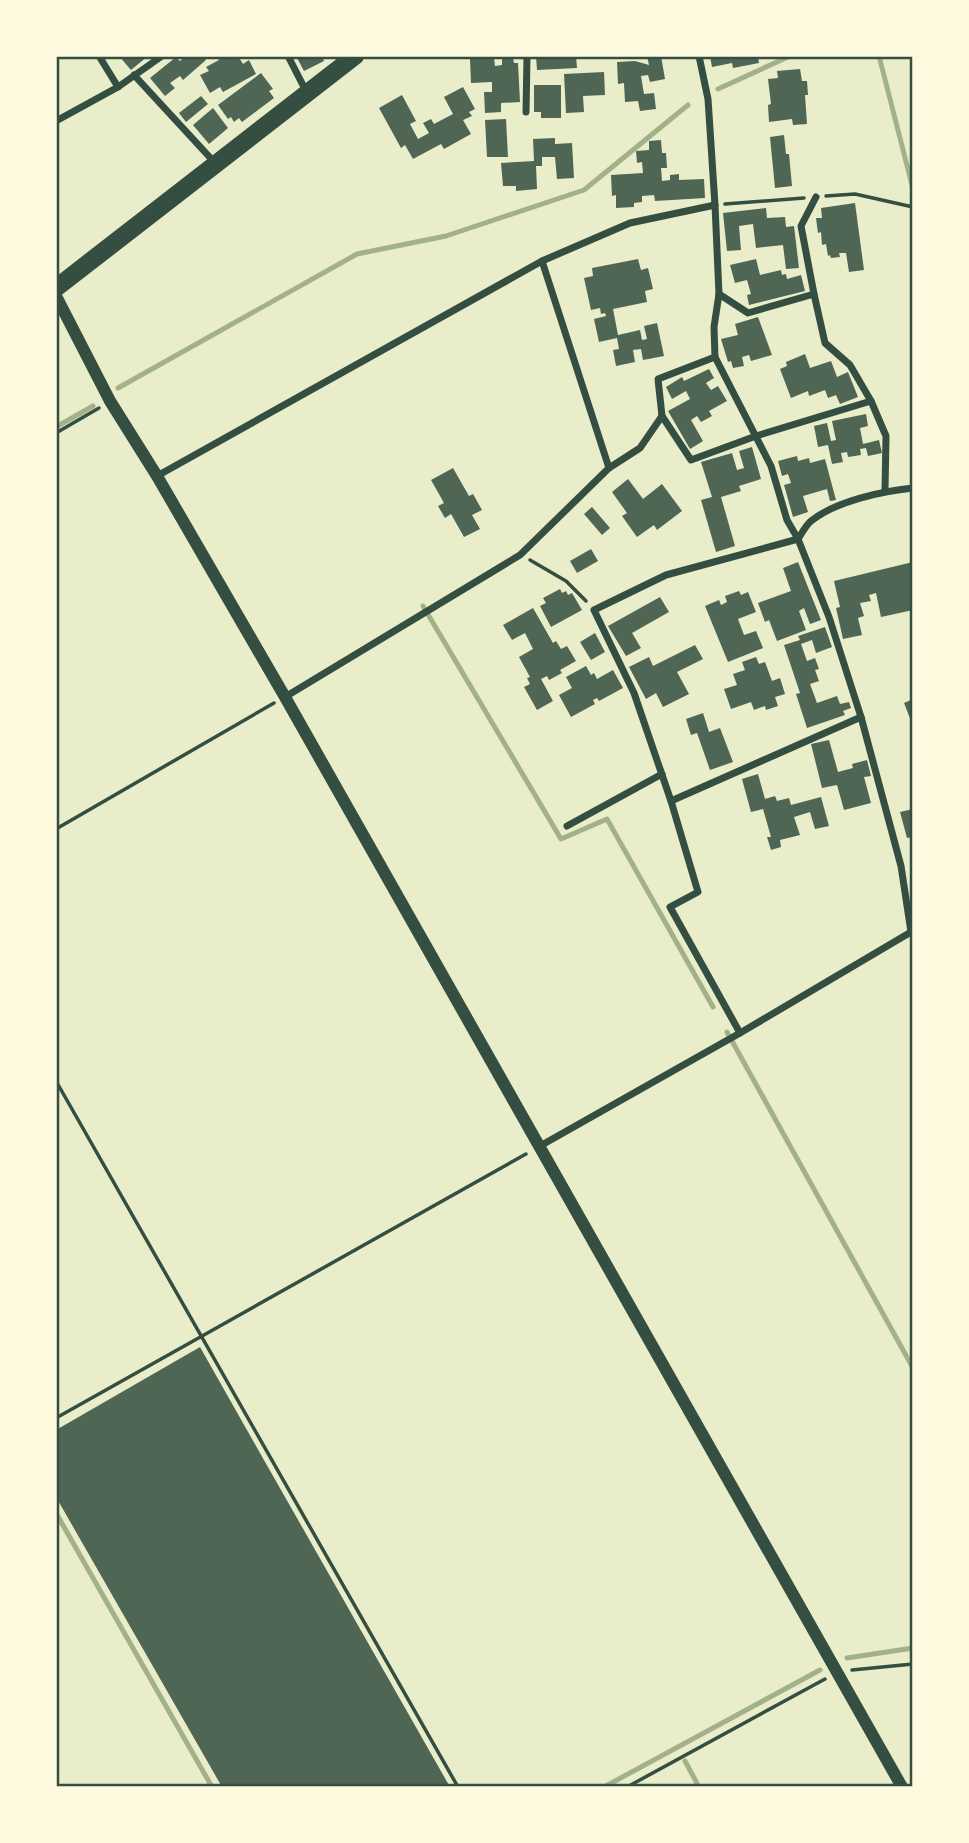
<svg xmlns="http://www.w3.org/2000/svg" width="969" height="1843" font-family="'IBM Plex Sans',sans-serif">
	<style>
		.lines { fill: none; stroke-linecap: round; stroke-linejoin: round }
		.stream { stroke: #a3b18a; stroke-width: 5 }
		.building { fill: #4f6655 }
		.path { stroke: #344e41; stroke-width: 3.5 }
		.minor { stroke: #344e41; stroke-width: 7 }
		.tertiary { stroke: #344e41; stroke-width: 12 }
		.primary { stroke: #344e41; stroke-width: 18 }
		.neatline { fill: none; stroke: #344e41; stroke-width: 2.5 }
	</style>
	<rect width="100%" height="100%" fill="#e9edc9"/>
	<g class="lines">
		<g class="stream">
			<path d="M879,56l33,129"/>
			<path d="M718,89l72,-33"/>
			<path d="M118,388l239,-134 89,-18 138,-46 104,-85"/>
			<path d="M56,427l37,-21"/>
			<path d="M423,606l138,233 46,-20 106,188"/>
			<path d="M727,1032l186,336"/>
			<path d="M56,1513l156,274"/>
			<path d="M847,1658l66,-10"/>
			<path d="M685,1761l14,26"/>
			<path d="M604,1787l216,-117"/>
		</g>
	</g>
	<g class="building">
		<path d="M119,56h29l-17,14z"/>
		<path d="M186,56h17l3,4 -23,20 -3,-4 -10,7 5,5 -10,8 -15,-18 26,-21 4,4z"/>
		<path d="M217,56h21l5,8 6,-4 7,14 -33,18 -3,-5 -10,6 -10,-18 9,-4 -3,-4 13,-7z"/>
		<path d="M296,56h26l2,5 -20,10z"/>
		<path d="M536,56h40l1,12 -40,2z"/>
		<path d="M647,56h14l4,23 -15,3 -2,-7 -7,1 3,18 10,-1 2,16 -16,2 -2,-10 -13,1 -1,-19 -6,1 -1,-22 18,-1 14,4z"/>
		<path d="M710,56h48l1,7 -26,5 -1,-5 -20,4z"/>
		<path d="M494,57l1,9 7,-1v-7h11l1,5h4l2,39 -19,1v9l-16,1 -1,-21h8v-10l-21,1 -1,-24z"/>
		<path d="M800,69l2,12h5l1,14h-3l2,29 -14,1 -1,-6 -23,3 -1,-17 3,-1 -3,-25 10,-1 -1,-7z"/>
		<path d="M604,72l1,23 -22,1 1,16 -18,1 -2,-39z"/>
		<path d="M261,73l12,16 -4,2 5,7 -32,24 -3,-4 -5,4 -3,-5 -3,2 -10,-14z"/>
		<path d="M534,85h27v33h-20v-6h-7z"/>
		<path d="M463,87l12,22 -6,3 3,4 -9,4 8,14 -27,15 -3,-5 -28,15 -8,-14 -4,3 -22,-40 23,-13 14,26 -6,3 8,15 11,-6 -6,-10 8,-4 3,5 19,-10 -9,-17z"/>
		<path d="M201,96l7,8 -22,18 -7,-9z"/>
		<path d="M213,108l15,20 -19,16 -16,-19z"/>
		<path d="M506,119l2,38h-21l-2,-37z"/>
		<path d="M784,135l2,19h3l3,32 -17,2 -5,-51z"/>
		<path d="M555,138v6l17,-1 2,35 -17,1 -2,-22h-13v9h-6l1,23 -21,2v-5h-13l-2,-23 33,-2 -1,-22z"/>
		<path d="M661,140l1,13h4l1,15h-6l1,13 8,-1v-5l9,-1v6l25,-1 1,19 -50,3 -1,-6 -12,1v6l-8,1v4l-18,1v-13l-4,1 -1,-21 32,-2 -1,-11 -5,1 -1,-12 13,-1v-9z"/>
		<path d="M855,203l9,67 -15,2 -3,-19h-7l1,4 -9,1 -1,-3 -2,1 -2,-12 -4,1 -1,-13 -3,1 -2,-15h6l-1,-10z"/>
		<path d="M766,208l1,10 18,-1 1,10 8,-1 5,42 -13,1 -3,-24 -27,3 -3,-24 -14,2 2,24 -14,1 -4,-38z"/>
		<path d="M638,259l3,11 7,-2 5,21 -8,2 2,11 -34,7 5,26 22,-5 2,10 5,-1 -3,-13 13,-3 7,33 -21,4 -2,-11 -8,1 2,12 -19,4 -3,-16 6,-1 -2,-11 -18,4 -5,-23 12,-3 -1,-3 -4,1 -1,-6 -9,2 -7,-32 9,-2 -1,-8z"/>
		<path d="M756,259l4,16 21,-5 1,5 4,-1 1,5 14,-4 4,16 -56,14 -2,-10 4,-1 -4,-14 -12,3 -5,-18z"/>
		<path d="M758,317l14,38 -21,6 -2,-6 -7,2 2,9 -11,2 -2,-7 -3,1 -7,-23 17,-4 -3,-11z"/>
		<path d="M805,354l5,14 21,-7 6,16 11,-5 10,25 -18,7 -4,-9 -8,3 -3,-8 -16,6 -1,-5 -17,7 -11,-29 7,-3 -1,-4z"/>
		<path d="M709,369l5,9 -8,5 5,7 7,-4 9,15 -18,10 3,5 -11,6 -4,-6 -6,4 12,21 -13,8 -22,-38 22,-12 -4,-8 -14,8 -6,-12 16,-10 2,4z"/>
		<path d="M866,414l2,12 -8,2 3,16 16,-4 3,13 -14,3 -2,-8 -6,1 1,6 -13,2 -1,-5 -6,1 2,9 -11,2 -4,-19 -10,2 -4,-21 13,-3 4,18 5,-1 -4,-19z"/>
		<path d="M752,447l9,32 -22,7 2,5 -20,6 14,49 -19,6 -15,-52 11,-3 -11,-35 31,-9 5,17 7,-2 -5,-17z"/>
		<path d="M797,456l1,5 11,-3 1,5 15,-4 11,41 -6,1 -3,-12 -24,7 5,16 -15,5 -9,-32 7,-2 -3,-9 -6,2 -4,-15z"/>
		<path d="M453,468l16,28 4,-2 9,16 -10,5 8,14 -16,8 -13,-23 -6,4 -7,-12 6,-3 -13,-23z"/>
		<path d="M628,479l15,20 19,-15 20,27 -25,19 -3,-5 -17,12 -15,-21 5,-3 -15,-21z"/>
		<path d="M592,507l18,21 -8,7 -18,-21z"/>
		<path d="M591,549l7,12 -21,12 -7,-12z"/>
		<path d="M798,562l23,58 -11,4 -6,-16 -5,3 7,19 -29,11 -8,-21 -4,2 -7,-19 33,-12 -8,-23z"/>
		<path d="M913,562v48l-32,7 -5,-24 -7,2 2,6 -11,2 4,13 -6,2 4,17 -19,4 -7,-31 4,-1 -6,-26z"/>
		<path d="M560,589l2,4 4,-2 2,4 4,-2 10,17 -31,17 -11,-21 6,-3 -3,-5z"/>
		<path d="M739,591l2,4 7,-3 8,20 -18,7 6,16 12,-4 7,17 -35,14 -23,-56 14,-6 2,5 6,-3 -2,-6z"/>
		<path d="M660,597l9,15 -37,21 9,15 -15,8 -18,-30z"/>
		<path d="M533,608l20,35 3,-2 5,8 6,-3 9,15 -16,9 2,3 -13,7 -2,-4 -6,3 12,22 -16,9 -13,-23 6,-3 -3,-6 3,-1 -11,-20 14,-8 -8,-16 -13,7 -9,-15z"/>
		<path d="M825,627l7,20 -16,6 -4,-13 -11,4 6,17 8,-3 4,11 -4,1 4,11 -9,3 7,19 20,-7 3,8 9,-2 2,6 -8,3 2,4 -38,13 -11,-34 4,-1 -16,-48 16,-5 -2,-4z"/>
		<path d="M595,633l10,19 -14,8 -11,-18z"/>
		<path d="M695,645l8,14 -26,13 12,22 -26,13 -7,-14 -10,6 -17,-32 20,-10 4,9z"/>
		<path d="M756,657l3,7 6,-2 7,19 8,-3 5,16 -10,3 3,9 -12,4 -1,-4 -11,4 -3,-8 -20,7 -7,-20 13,-4 -4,-11 12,-4 -3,-8z"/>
		<path d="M586,666l5,9 3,-2 3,6 16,-9 10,18 -24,13 -2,-3 -4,2 2,4 -24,13 -12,-22 13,-7 -6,-11z"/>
		<path d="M913,699v27l-9,-23z"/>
		<path d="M703,713l6,19 11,-4 13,34 -23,8 -13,-37 -6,2 -5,-16z"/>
		<path d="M829,740l9,32 15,-4 -1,-4 15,-4 4,16 -7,1 7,26 -27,7 -7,-25 -15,3 -11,-44z"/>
		<path d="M758,774l7,25 10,-3 2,5 12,-3 2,7 30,-8 8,29 -14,3 -5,-17 -16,5 6,18 -20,5 1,7 -10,3 -4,-13h4l-8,-28 -12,3 -9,-33z"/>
		<path d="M913,809v28l-6,1 -7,-26z"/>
		<path d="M200,1347l56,99 194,341h-228l-166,-290v-67z"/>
	</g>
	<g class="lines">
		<g class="path">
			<path d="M826,196l29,-2 58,13"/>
			<path d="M725,204l79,-6"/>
			<path d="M56,433l43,-25"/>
			<path d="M530,560l36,21 20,20"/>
			<path d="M56,829l218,-126"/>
			<path d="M912,944l1,9"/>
			<path d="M56,1081l402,706"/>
			<path d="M56,1418l470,-264"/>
			<path d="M852,1670l61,-6"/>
			<path d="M627,1787l198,-108"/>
		</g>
		<g class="minor">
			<path d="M99,56l19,31"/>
			<path d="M288,56l19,37"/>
			<path d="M134,75l82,89"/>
			<path d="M526,112l1,-56"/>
			<path d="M56,121l62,-34 44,-31"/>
			<path d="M542,261l67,207 31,-20 22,-32 -4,-37 57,-22"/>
			<path d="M719,294l29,19 66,-19 11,49 25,22 21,36"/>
			<path d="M814,294l-13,-68 15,-29"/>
			<path d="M662,416l29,44 65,-24 115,-35 15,35 -1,55"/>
			<path d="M157,476l385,-215 88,-38 85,-18"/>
			<path d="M285,697l235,-142 89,-87"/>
			<path d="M671,801l190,-84"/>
			<path d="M567,826l95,-52"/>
			<path d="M740,1033l-70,-126 28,-15 -27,-91 -37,-108 -40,-83 72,-35 132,-36c4,-6 8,-14 13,-18 25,-20 72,-30 102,-33"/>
			<path d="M540,1146l200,-113 171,-101 -10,-66 -40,-149 -32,-100 -31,-78 -11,-19 -16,-54 -56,-109 -1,-30 5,-33 -4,-89 -7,-106 -9,-43"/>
		</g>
		<path class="tertiary" d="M56,296l54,105 47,75 128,221 617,1090"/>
		<path class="primary" d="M56,288l299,-232"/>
	</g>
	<rect width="969" height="1843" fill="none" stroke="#fefae0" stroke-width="116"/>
	<rect x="58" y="58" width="853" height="1727" class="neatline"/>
</svg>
